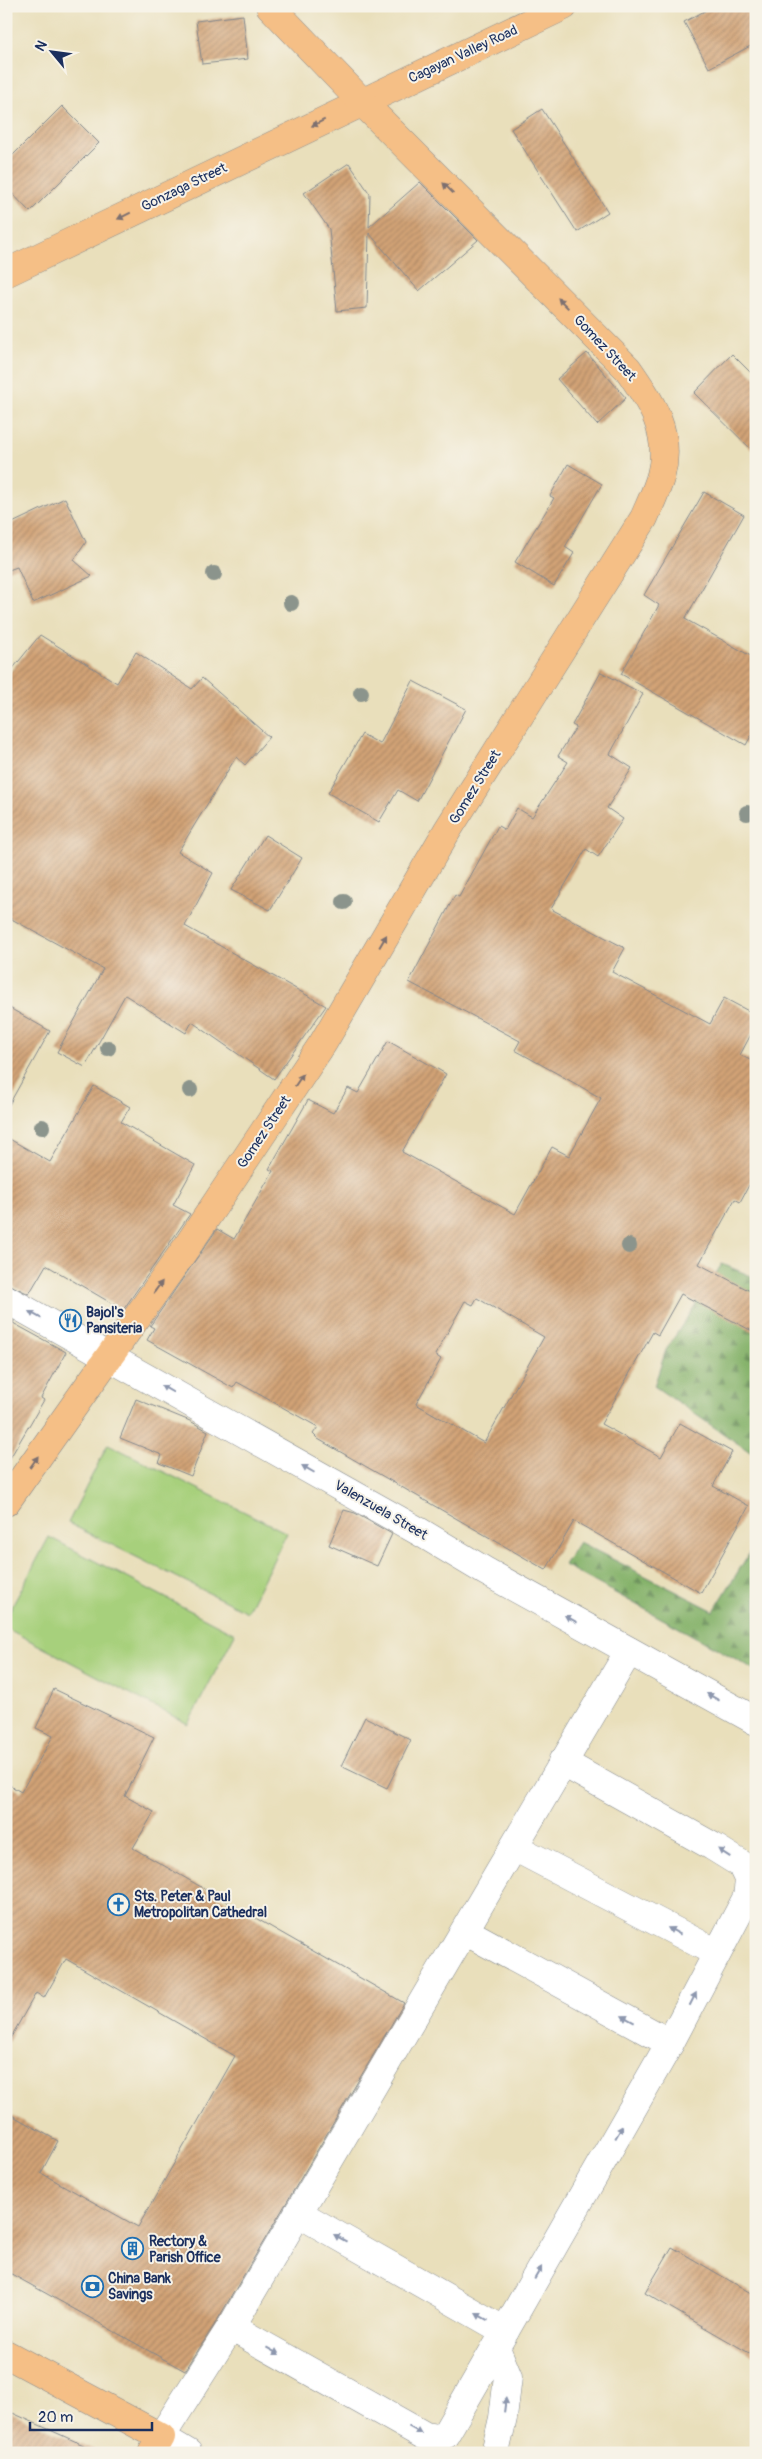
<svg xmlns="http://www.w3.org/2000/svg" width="762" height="2459" font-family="Pangolin,sans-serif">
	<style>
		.green { fill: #a7d07b; stroke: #61806c }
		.forest { fill: url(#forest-firs); stroke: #507064 }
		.building { fill: url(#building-hatch); fill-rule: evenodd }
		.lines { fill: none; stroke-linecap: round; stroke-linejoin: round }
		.minor-casing { stroke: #82878c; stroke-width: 29 }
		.major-casing { stroke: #82878c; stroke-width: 29 }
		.minor { stroke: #fff; stroke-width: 28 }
		.major { stroke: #f5bf86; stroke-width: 28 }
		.tree { fill: #8b948c }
		.oneway { fill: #7d7070 }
		.oneway2 { fill: #8d97ae }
		.labels { text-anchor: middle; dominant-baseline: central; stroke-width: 4; stroke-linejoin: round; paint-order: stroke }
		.street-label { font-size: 14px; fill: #1b2f5e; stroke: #f7f3e8 }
		.poi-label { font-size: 14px; font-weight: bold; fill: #1b2f5e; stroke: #f7f3e8; text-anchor: start }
	</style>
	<defs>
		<pattern id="forest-firs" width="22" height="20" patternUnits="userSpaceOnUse" patternTransform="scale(1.25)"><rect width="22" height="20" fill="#85b26b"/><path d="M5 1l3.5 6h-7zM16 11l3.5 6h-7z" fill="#6c915b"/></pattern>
		<pattern id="building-hatch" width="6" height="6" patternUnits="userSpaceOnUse" patternTransform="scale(1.25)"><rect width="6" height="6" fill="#d2a376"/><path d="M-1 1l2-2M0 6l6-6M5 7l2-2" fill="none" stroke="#aa8564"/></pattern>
	</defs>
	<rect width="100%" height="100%" fill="#f7f3e8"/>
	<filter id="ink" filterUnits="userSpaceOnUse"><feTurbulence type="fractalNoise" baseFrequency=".02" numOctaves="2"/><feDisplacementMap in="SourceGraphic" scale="10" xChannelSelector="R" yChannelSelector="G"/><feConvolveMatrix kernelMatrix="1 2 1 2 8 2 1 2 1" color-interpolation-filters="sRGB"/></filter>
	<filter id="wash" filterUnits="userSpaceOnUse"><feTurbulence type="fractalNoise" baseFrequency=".0096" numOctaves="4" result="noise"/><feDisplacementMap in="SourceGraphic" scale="20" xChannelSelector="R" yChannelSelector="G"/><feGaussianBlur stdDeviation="1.12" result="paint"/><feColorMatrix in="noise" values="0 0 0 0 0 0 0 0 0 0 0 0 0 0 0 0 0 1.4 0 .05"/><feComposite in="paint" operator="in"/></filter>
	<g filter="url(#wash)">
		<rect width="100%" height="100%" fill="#e9dfbb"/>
		<g class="green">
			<path d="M108,1444l179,89 -40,79 -179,-89z"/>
			<path d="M49,1537l186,97 -47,90 -182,-96v-10z"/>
		</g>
		<g class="forest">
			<path d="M722,1264l34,14v178l-102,-70 12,-36z"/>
			<path d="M579,1542l135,69 42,-69v128l-192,-105z"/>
		</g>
		<g id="blocks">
			<g class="building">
				<path d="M714,6h42v37l-47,25 -25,-46z"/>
				<path d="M243,15l5,44 -46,5 -6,-43z"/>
				<path d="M62,106l37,37 -69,69 -24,-25v-25z"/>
				<path d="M542,109l66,103 -31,20 -66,-103z"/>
				<path d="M349,163l21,31 -1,33 51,-45 58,58 -59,51 -50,-58 -2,75 -30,3 -8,-82 -25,-36z"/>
				<path d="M587,353l39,45 -29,27 -40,-46z"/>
				<path d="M732,354l24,24v76l-62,-61z"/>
				<path d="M568,464l34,20 -37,63 9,6 -20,33 -39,-24 39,-64 -4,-2z"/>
				<path d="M704,492l40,23 -59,104 71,40v68l-10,18 -125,-71 38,-69 -15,-10z"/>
				<path d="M65,498l21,44 -12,18 18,16 -59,27 -16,-36 -11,4v-45z"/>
				<path d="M40,635l77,48 19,-31 56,37 10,-11 67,59 -24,28 -9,-8 -58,95 35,21 -28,53 141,80 -52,73 -82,-57 -6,11 -61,-38 -40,72 -28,-15 46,-83 -97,-53v-239z"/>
				<path d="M601,672l42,22 -33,60 22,14 -25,40 16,11 -25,38 -12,-8 -35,60 74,39 -13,24 98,52 14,-26 32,17v10l-16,30 16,8v109l-16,30 -5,-3 -36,65 57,30v39l-75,-39 -23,41 -5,-3 -52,92 60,33 19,-34 52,29 -19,34 36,20 -48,87 -127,-72 -28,49 -228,-131 -5,-5 5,-7 -81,-45 -4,6 -7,-4 -79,-44 7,-12 -4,-2 67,-97 17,10 39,-68 -4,-2 39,-69 25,13 15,-25 10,5 30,-52 58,33 -44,78 113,62 37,-67 17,9 32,-58 -86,-48 5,-9 -111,-59 46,-87 4,2 39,-71 7,4 12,-22 15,9 36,-55 -10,-6 18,-29 -4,-2zM477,1298l67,39 -60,106 -68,-39 25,-45 -6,-4 30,-54 8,4z"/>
				<path d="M413,681l53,28 -49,92 -19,-11 -19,32 -51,-29 34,-59 18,10z"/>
				<path d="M265,835l37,23 -32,52 -39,-20z"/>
				<path d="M6,1006l44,25 -44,79z"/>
				<path d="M94,1086l36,21 -9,15 74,43 -22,40 17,9 -67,96 -77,-45 -17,29 -23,-11v-146l44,25z"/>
				<path d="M6,1317l8,4 -1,2 53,29 -25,46 3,2 -38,65z"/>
				<path d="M136,1399l54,22 18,10 -17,45 -32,-13 3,-8 -42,-17z"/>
				<path d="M344,1510l11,3 37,21 -15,32 -48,-21z"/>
				<path d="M54,1689l100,48 -29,59 29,16 -21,36 271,155 -186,316 -33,52 -179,-100v-159l52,29 -17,32 97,54 97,-171 -169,-97 -22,39 -8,-5 -30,53v-263l15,9 32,-56 -17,-8z"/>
				<path d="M365,1717l46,23 -24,48 -46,-22z"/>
				<path d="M672,2247l84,49v61l-111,-64z"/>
				<path d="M6,2410l95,43h-95z"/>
			</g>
		</g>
	</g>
	<g filter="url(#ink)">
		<use href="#blocks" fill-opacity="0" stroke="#82878c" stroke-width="1"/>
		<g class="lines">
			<defs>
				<g id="minor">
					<path d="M6,1299l414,233 65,39 271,150"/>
					<path d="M514,1847l203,106"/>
					<path d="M465,1931l205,112"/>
					<path d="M231,2327l194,109 12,2 8,-3 60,-104 -207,-118"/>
					<path d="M505,2331l165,-288 77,-146 2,-16 -8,-17 -29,-18 -150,-84"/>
					<path d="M188,2453l-27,-16 70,-110 398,-676"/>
					<path d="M495,2453l8,-35 5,-41 -12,-29"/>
				</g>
				<g id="major">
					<path d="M6,273l558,-267"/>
					<path d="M6,1502l180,-254 137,-205 124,-212 197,-313c6,-14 13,-28 17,-43 11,-42 -10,-73 -33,-106l-266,-267 -92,-96"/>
					<path d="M6,2354l155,83 -9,16"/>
				</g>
			</defs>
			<use href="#minor" class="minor-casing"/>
			<use href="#major" class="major-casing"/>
			<use href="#minor" class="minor"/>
			<use href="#major" class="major"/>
		</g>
		<g class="tree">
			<circle cx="214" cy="574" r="8"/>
			<circle cx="291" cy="603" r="8"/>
			<circle cx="361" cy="693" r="8"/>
			<circle cx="747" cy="813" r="8"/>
			<circle cx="344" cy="902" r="8"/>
			<circle cx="108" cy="1048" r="8"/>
			<circle cx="190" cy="1090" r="8"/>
			<circle cx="42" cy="1127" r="8"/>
			<circle cx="629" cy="1246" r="8"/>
		</g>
		<defs><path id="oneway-solid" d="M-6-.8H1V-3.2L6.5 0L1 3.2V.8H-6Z" transform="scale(1.25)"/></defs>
		<g class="oneway">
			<use href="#oneway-solid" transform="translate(318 123) rotate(154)"/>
			<use href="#oneway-solid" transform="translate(448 188) rotate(-135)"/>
			<use href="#oneway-solid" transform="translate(124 216) rotate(154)"/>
			<use href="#oneway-solid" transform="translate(563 303) rotate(-135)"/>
			<use href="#oneway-solid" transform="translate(383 941) rotate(-60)"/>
			<use href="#oneway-solid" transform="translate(299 1080) rotate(-56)"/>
			<use href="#oneway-solid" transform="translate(158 1287) rotate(-54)"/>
			<use href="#oneway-solid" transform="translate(34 1462) rotate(-55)"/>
		</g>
		<g class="oneway2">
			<use href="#oneway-solid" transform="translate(35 1315) rotate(-151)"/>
			<use href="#oneway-solid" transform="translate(167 1389) rotate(-150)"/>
			<use href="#oneway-solid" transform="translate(308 1469) rotate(-150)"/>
			<use href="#oneway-solid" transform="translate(571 1619) rotate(-151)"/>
			<use href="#oneway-solid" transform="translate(713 1697) rotate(-151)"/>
			<use href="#oneway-solid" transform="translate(724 1853) rotate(-147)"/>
			<use href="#oneway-solid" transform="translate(674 1931) rotate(-152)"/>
			<use href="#oneway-solid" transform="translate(693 1999) rotate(-63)"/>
			<use href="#oneway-solid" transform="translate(628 2019) rotate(-152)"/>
			<use href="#oneway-solid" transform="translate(619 2132) rotate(-60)"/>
			<use href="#oneway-solid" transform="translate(340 2238) rotate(-151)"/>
			<use href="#oneway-solid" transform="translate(538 2273) rotate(-60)"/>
			<use href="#oneway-solid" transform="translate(482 2317) rotate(-151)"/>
			<use href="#oneway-solid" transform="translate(273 2351) rotate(29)"/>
			<use href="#oneway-solid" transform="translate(505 2405) rotate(-83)"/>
			<use href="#oneway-solid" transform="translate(415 2430) rotate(29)"/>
		</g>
	</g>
	<defs>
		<symbol id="restaurant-ring" viewBox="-11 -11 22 22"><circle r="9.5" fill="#f7f3e8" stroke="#1f6fb2" stroke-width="1.5"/><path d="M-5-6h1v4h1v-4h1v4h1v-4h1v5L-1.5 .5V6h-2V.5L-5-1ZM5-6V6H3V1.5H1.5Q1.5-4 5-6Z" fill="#1f6fb2"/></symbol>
		<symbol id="church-ring" viewBox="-11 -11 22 22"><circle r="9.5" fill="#f7f3e8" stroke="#1f6fb2" stroke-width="1.5"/><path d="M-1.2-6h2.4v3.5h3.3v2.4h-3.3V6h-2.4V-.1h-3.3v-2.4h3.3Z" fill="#1f6fb2"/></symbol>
		<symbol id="building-ring" viewBox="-11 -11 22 22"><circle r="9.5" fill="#f7f3e8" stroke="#1f6fb2" stroke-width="1.5"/><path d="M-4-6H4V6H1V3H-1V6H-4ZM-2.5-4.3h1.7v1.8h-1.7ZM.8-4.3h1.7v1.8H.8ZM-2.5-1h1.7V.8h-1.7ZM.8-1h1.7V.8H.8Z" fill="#1f6fb2"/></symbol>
		<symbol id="bank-ring" viewBox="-11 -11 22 22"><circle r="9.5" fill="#f7f3e8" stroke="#1f6fb2" stroke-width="1.5"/><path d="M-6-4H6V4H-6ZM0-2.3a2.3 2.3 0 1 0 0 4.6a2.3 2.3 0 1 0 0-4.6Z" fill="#1f6fb2"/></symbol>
	</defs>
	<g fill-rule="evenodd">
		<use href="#restaurant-ring" x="58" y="1308" width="25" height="25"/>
		<use href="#church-ring" x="106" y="1892" width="25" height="25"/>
		<use href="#building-ring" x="120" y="2236" width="25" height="25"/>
		<use href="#bank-ring" x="80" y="2274" width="25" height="25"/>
	</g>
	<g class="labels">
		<g class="street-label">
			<text transform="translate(463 54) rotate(-25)">Cagayan Valley Road</text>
			<text transform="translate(184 187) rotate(-26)">Gonzaga Street</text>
			<text transform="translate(605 348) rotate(47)">Gomez Street</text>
			<text transform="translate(475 787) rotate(-58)">Gomez Street</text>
			<text transform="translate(264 1132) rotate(-56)">Gomez Street</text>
			<text transform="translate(381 1510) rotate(30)">Valenzuela Street</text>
		</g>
		<g class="poi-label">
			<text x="86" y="1312">Bajol's<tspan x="86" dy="16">Pansiteria</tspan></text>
			<text x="134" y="1896">Sts. Peter &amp; Paul<tspan x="134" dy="16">Metropolitan Cathedral</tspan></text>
			<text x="149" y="2241">Rectory &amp;<tspan x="149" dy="16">Parish Office</tspan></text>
			<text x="108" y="2278">China Bank<tspan x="108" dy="16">Savings</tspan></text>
		</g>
	</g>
	<rect width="762" height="2459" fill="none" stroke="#f7f3e8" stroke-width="25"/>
	<g transform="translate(52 52) rotate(299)" stroke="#f7f3e8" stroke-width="4" paint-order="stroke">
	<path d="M0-4L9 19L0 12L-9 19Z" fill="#1b2f5e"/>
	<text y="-8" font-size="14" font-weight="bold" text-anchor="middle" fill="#1b2f5e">N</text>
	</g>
	<path d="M30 2422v8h122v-8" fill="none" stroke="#1b2f5e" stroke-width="2.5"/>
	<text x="38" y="2422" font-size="15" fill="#1b2f5e" stroke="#f7f3e8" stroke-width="4" paint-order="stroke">20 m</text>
</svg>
